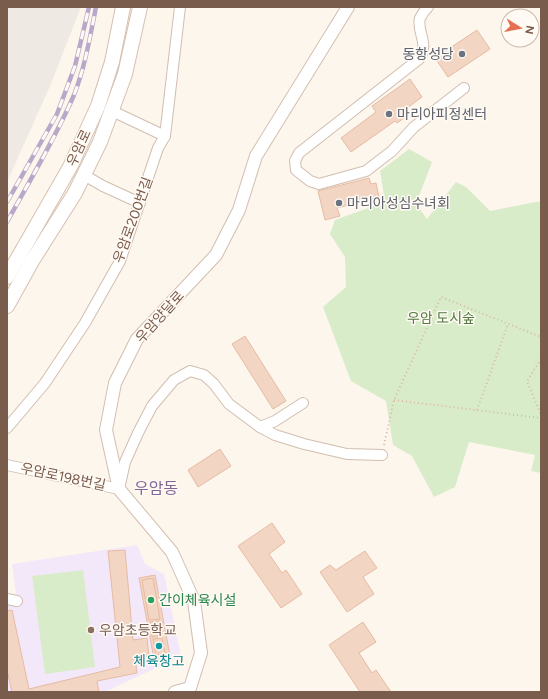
<svg xmlns="http://www.w3.org/2000/svg" width="548" height="699" font-family="Figtree,'Noto Sans KR',sans-serif">
	<style>
		.industrial { fill: #efe9e4 }
		.education { fill: #f3e8fa }
		.green { fill: #d8ecc9 }
		.building { fill: #f3d5c3; stroke: #e6bba3 }
		.lines { fill: none; stroke-linecap: round; stroke-linejoin: round }
		.minor-casing { stroke: #d1beb0; stroke-width: 12 }
		.tertiary-casing { stroke: #d1beb0; stroke-width: 14 }
		.secondary-casing { stroke: #d6c0b0; stroke-width: 16 }
		.path { stroke: #d9b8a5; stroke-width: 2; stroke-dasharray: 1 3; stroke-linecap: butt }
		.minor { stroke: #fff; stroke-width: 10 }
		.tertiary { stroke: #fff; stroke-width: 12 }
		.secondary { stroke: #fff; stroke-width: 14 }
		.rail-casing { stroke: #b9a8c9; stroke-width: 4.5 }
		.rail { stroke: #fffaf3; stroke-width: 3; stroke-dasharray: 9; stroke-linecap: butt }
		.worship-dot { fill: #6b7280; stroke: #fffaf3; stroke-width: 1.5 }
		.leisure-dot { fill: #2e9e5b; stroke: #fffaf3; stroke-width: 1.5 }
		.education-dot { fill: #8d6e63; stroke: #fffaf3; stroke-width: 1.5 }
		.culture-dot { fill: #0f9aa8; stroke: #fffaf3; stroke-width: 1.5 }
		.labels { text-anchor: middle; dominant-baseline: central; stroke-width: 3; stroke-linejoin: round; paint-order: stroke }
		.worship-label { font-size: 14px; fill: #5b616d; stroke: #fffaf3; text-anchor: start }
		.street-label { font-size: 14px; fill: #7a5c4d; stroke: #fffaf3 }
		.park-label { font-size: 14px; fill: #537a41; stroke: #fffaf3 }
		.leisure-label { font-size: 14px; fill: #27864d; stroke: #fffaf3; text-anchor: start }
		.education-label { font-size: 14px; fill: #785e54; stroke: #fffaf3; text-anchor: start }
		.culture-label { font-size: 14px; fill: #0d838f; stroke: #fffaf3 }
		.quarter-label { font-size: 16px; fill: #846695; stroke: #fffaf3 }
	</style>
	<rect width="100%" height="100%" fill="#fdf6ec"/>
	<path class="industrial" d="M7,7h74l-31,79 -43,96z"/>
	<path class="education" d="M137,545l8,19 19,10 17,82 -76,36h-98v-89l10,-3 -5,-36z"/>
	<g class="green">
		<path d="M409,149l23,13 -16,42 11,15 29,-37 10,5 24,24 51,-10v272l-10,-2 4,-16 -66,-13 -14,45 -21,10 -22,-41 -19,-11 -7,-44 -35,-20 -28,-74 23,-20 -1,-30 -15,-23 5,-14 50,-18 -5,-31z"/>
		<path d="M83,570l12,97 -50,7 -13,-98z"/>
	</g>
	<g class="building">
		<path d="M477,30l13,19 -42,28 -13,-19z"/>
		<path d="M410,79l12,18 -19,14 4,5 -10,7 -2,-2 -44,31 -10,-14 35,-26 -4,-6z"/>
		<path d="M369,178l2,6 5,-1 3,14 -42,11 3,8 -15,4 -7,-29z"/>
		<path d="M245,336l41,65 -13,8 -41,-65z"/>
		<path d="M220,449l11,17 -33,21 -10,-17z"/>
		<path d="M272,523l13,19 -16,12 13,19 4,-3 16,24 -21,14 -43,-62z"/>
		<path d="M125,550l8,90 14,-2 2,18 -14,2 2,15 -40,8 2,11h-87l-5,-22v-59l5,-1 17,79 91,-22 -12,-116z"/>
		<path d="M365,551l12,17 -14,9 11,17 -27,18 -27,-40 10,-7 6,5z"/>
		<path d="M155,575l15,81 -16,3 -15,-81z"/>
		<path d="M153,578l7,41 -11,1 -7,-40z"/>
		<path d="M160,621l2,14 -10,2 -2,-15z"/>
		<path d="M363,622l13,20 -17,11 13,20 4,-3 15,22h-31l-31,-47z"/>
		<path d="M162,638l3,15 -9,2 -3,-16z"/>
	</g>
	<g class="lines">
		<defs>
			<g id="minor">
				<path d="M428,7c-3,3 -6,7 -8,11 -4,14 10,25 -1,41l-120,94 -4,8 1,9 14,11 9,3 47,-13 26,-20 22,-24 50,-39"/>
				<path d="M112,111l53,25"/>
				<path d="M84,175l19,11 37,17"/>
				<path d="M260,427l15,-6 28,-18"/>
				<path d="M7,428l38,-45 40,-60 35,-62 38,-113 7,-12 15,-129"/>
				<path d="M7,465l112,24 6,-27 13,-29 14,-27 22,-26 16,-9 14,4 10,9 15,20 31,23 15,8 29,9 43,10 35,1"/>
				<path d="M7,599l10,2"/>
			</g>
			<path id="tertiary" d="M175,692l15,-4 11,-35 -7,-52 -22,-49 -53,-63 -13,-59 9,-47 22,-44 79,-84 23,-45 17,-54 92,-149"/>
			<g id="secondary">
				<path d="M7,277l63,-110 28,-61 14,-44 11,-55"/>
				<path d="M7,306l25,-45 43,-68 25,-51 25,-68 15,-67"/>
			</g>
		</defs>
		<use href="#minor" class="minor-casing"/>
		<use href="#tertiary" class="tertiary-casing"/>
		<use href="#secondary" class="secondary-casing"/>
		<g class="path">
			<path d="M541,359l-14,22 14,34"/>
			<path d="M394,400l147,18"/>
			<path d="M477,410l31,-86"/>
			<path d="M384,445l10,-45 47,-103 100,40"/>
		</g>
		<use href="#minor" class="minor"/>
		<use href="#tertiary" class="tertiary"/>
		<use href="#secondary" class="secondary"/>
		<defs>
			<g id="rail">
				<path d="M7,202l50,-88 18,-48 14,-59"/>
				<path d="M7,222c23,-42 48,-83 67,-127 11,-28 16,-58 22,-88"/>
			</g>
		</defs>
		<use href="#rail" class="rail-casing"/>
		<use href="#rail" class="rail"/>
	</g>
	<g class="worship-dot">
		<circle cx="462" cy="54" r="4"/>
		<circle cx="389" cy="114" r="4"/>
		<circle cx="339" cy="203" r="4"/>
	</g>
	<circle class="leisure-dot" cx="151" cy="600" r="4"/>
	<circle class="education-dot" cx="91" cy="630" r="4"/>
	<circle class="culture-dot" cx="159" cy="646" r="4"/>
	<g class="labels">
		<g class="worship-label">
			<text x="454" y="54" text-anchor="end">동항성당</text>
			<text x="397" y="114">마리아피정센터</text>
			<text x="347" y="203">마리아성심수녀회</text>
		</g>
		<g class="street-label">
			<text transform="translate(79 148) rotate(-65)">우암로</text>
			<text transform="translate(133 220) rotate(-70)">우암로200번길</text>
			<text transform="translate(160 317) rotate(-48)">우암양달로</text>
			<text transform="translate(63 477) rotate(12)">우암로198번길</text>
		</g>
		<g class="park-label">
			<text x="441" y="318">우암 도시숲</text>
		</g>
		<g class="leisure-label">
			<text x="159" y="600">간이체육시설</text>
		</g>
		<g class="education-label">
			<text x="99" y="630">우암초등학교</text>
		</g>
		<g class="culture-label">
			<text x="159" y="661">체육창고</text>
		</g>
		<g class="quarter-label">
			<text x="156" y="488">우암동</text>
		</g>
	</g>
	<rect width="548" height="699" fill="none" stroke="#7a5c4d" stroke-width="16"/>
	<g transform="translate(520 28) rotate(101)"><circle r="19" fill="#fffaf3" stroke="#cabbb1"/>
	<path d="M0-3L7 15L0 10L-7 15Z" fill="#e76f51"/>
	<text y="-6" font-size="11" font-weight="bold" text-anchor="middle" fill="#7a5c4d">N</text>
	</g>
</svg>
